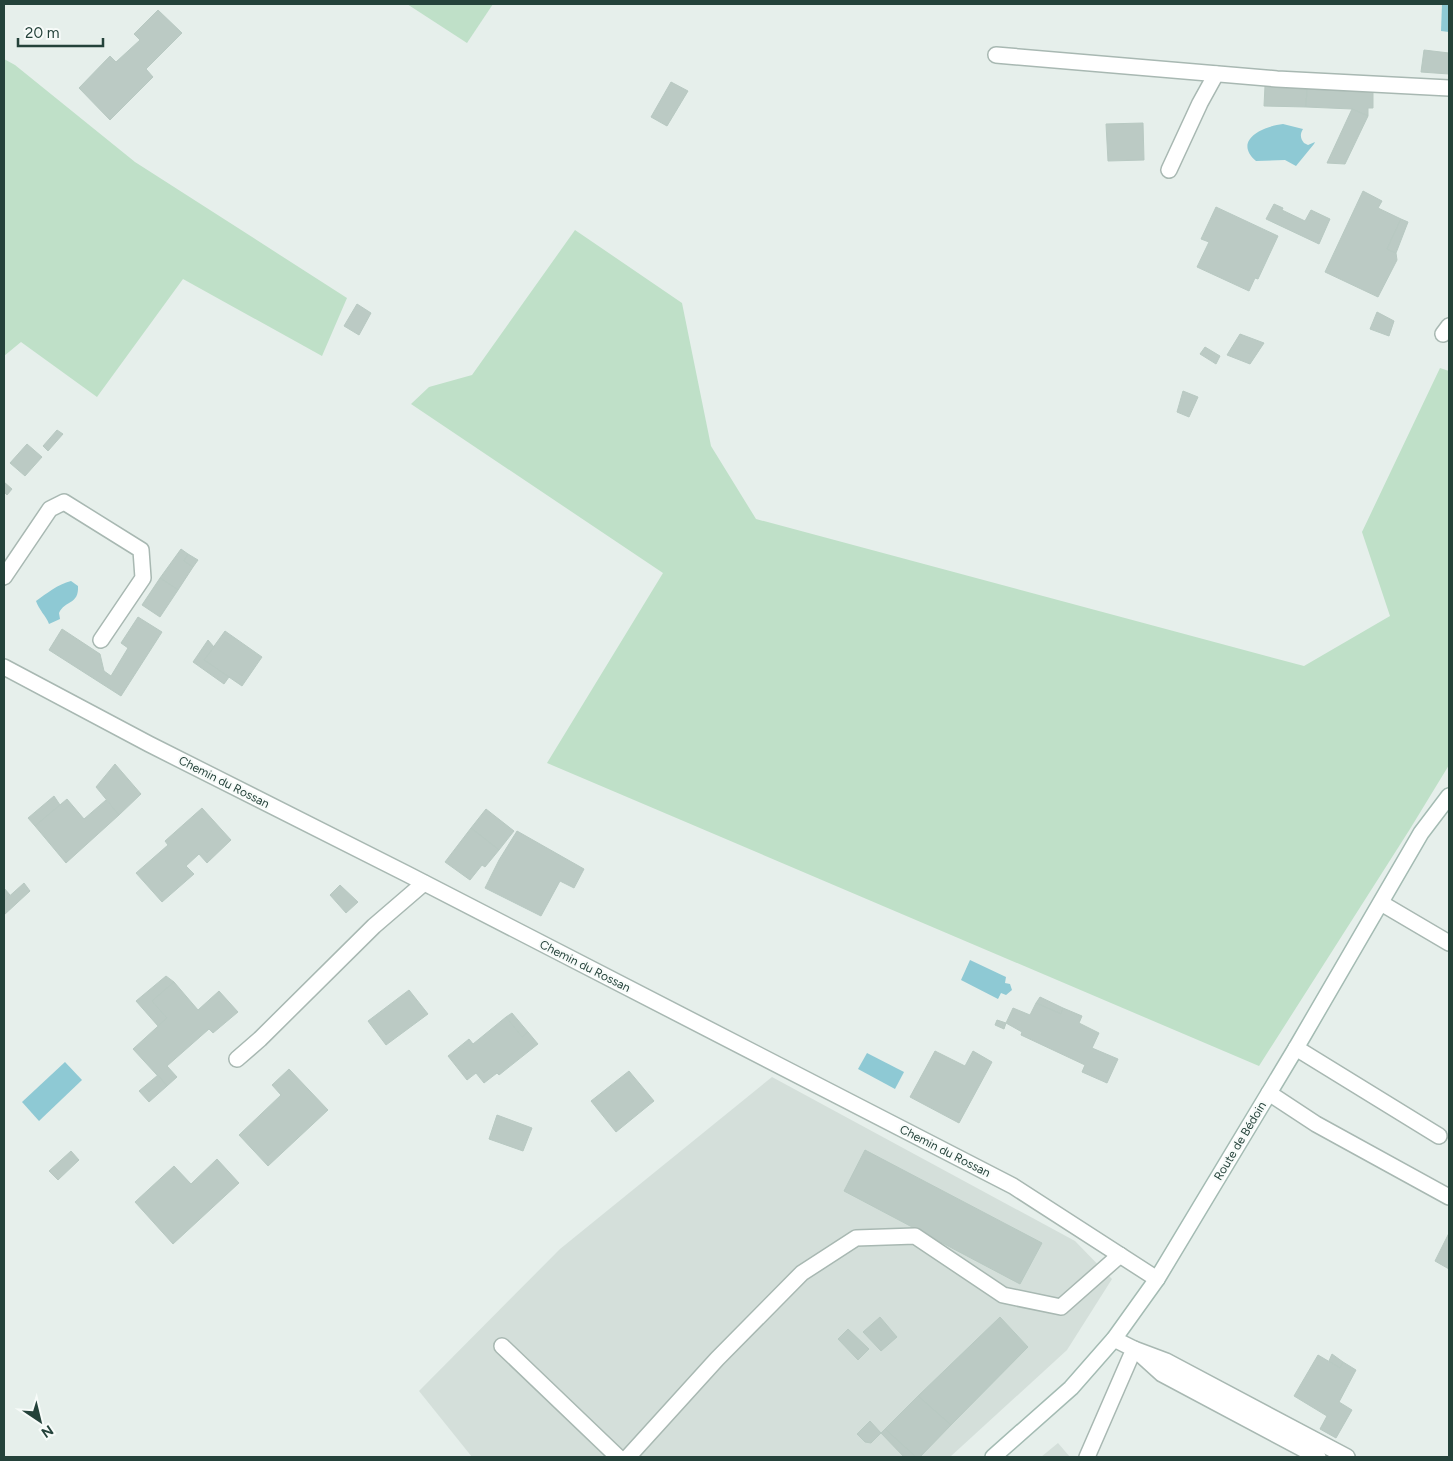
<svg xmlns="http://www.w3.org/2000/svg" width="1453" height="1461" font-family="Figtree,sans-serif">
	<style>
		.built { fill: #d4dfda }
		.green { fill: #bfe0c8 }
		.water { fill: #8ec9d4 }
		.building { fill: #bbcac4; stroke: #b8c9c2 }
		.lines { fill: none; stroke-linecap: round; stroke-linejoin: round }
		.lane-casing { stroke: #a8b8b2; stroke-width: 18 }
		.street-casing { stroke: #a8b8b2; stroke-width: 18 }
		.secondary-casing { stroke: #a4bbb3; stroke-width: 18 }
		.lane { stroke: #fff; stroke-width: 15 }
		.street { stroke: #fff; stroke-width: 15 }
		.secondary { stroke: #fff; stroke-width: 15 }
		.labels { text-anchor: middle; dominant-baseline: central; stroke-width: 4; stroke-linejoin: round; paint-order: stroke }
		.street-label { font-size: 12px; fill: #24423a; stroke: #f7fbf9 }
	</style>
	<rect width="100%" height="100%" fill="#e6efeb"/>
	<g class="built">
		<path d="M772,1077l303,164 37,38 -45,71 -117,107h-478l-53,-66 141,-142z"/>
		<path d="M1058,1443l12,14h-29z"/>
	</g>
	<g class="green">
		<path d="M407,4h86l-26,39z"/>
		<path d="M4,59l11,6 120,97 212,136 -25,58 -139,-77 -86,118 -76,-55 -17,14z"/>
		<path d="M575,230l107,73 29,143 45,73 548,147 86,-50 -28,-84 78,-164 9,3v394l-39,64 -151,237 -712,-303 116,-190 -252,-169 18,-17 43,-12z"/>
	</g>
	<g class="water">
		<path d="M1442,4h7v28l-8,-1z"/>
		<path d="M1283,124l20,5c-3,5 -3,9 1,14l4,2 7,-3 -1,2 -18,22 -11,-6 -29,1c-24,-21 8,-35 27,-37z"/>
		<path d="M71,581l7,5c1,19 -13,14 -19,27l1,6 -11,5c-3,-8 -10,-14 -13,-23 10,-7 22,-17 35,-20z"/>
		<path d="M970,960l36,17 -1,6 5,1 2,6 -6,5 -5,-2 -3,6 -37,-19z"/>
		<path d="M867,1053l37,19 -9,17 -37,-20z"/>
		<path d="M65,1062l17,18 -43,41 -17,-19z"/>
	</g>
	<g class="building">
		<path d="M158,10l24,23 -36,36 7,8 -43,43 -31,-32 31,-32 6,6 24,-22 -6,-6z"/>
		<path d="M1424,50l25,3v21l-28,-2z"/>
		<path d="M671,82l17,9 -21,35 -16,-9z"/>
		<path d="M1265,86l42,2 -1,19 -42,-1z"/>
		<path d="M1307,88l66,3v17h-5v8l-16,-7 -46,-2z"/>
		<path d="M1352,109l16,7 -23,48 -18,-1z"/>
		<path d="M1143,123l1,37 -36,1 -2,-37z"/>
		<path d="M1363,191l19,10 -4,7 23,11 -14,30 9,4 1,7 -19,37 -53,-25z"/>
		<path d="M1274,204l9,4 -1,2 23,11 6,-11 19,9 -11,25 -53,-25z"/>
		<path d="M1216,207l62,29 -20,43 -3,-1 -6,13 -52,-24 12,-25 -8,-3z"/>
		<path d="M1401,219l7,3 -12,31 -9,-4z"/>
		<path d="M357,304l14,9 -12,22 -15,-9z"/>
		<path d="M1377,312l17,9 -5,15 -19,-7z"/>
		<path d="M1240,334l24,9 -14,21 -23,-9z"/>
		<path d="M1205,347l15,9 -4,8 -16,-10z"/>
		<path d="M1183,391l15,6 -9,20 -12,-5z"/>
		<path d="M57,430l6,4 -15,17 -5,-5z"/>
		<path d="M27,444l15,13 -17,19 -15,-13z"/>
		<path d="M4,482l8,7 -5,6 -3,-3z"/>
		<path d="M181,549l7,5 -4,7 9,6 -15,23 -18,-12z"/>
		<path d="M188,554l10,6 -5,7 -9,-6z"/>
		<path d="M160,578l18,12 -18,27 -18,-12z"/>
		<path d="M138,617l24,15 -41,64 -72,-46 13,-21 38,25 4,17 7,5 17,-28 -7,-5z"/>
		<path d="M225,631l37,26 -20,29 -38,-26z"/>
		<path d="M208,640l6,7 -10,13 25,17 -5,7 -31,-22z"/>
		<path d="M115,764l26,30 -22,21 -23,-28z"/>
		<path d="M54,796l6,9 -25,21 -7,-8z"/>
		<path d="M67,799l17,20 22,-19 13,15 -53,48 -31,-37z"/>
		<path d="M202,808l29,32 -24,23 -8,-9 -13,12 8,8 -32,28 -26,-29 32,-28 -3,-4z"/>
		<path d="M486,809l28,22 -15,19 -28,-22z"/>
		<path d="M471,828l28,22 -14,17 -3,-2 -12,15 -25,-18z"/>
		<path d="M517,831l67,38 -10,19 -14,-7 -19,35 -56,-28 14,-28z"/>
		<path d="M24,883l6,8 -26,24v-14z"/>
		<path d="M340,885l18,17 -12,11 -16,-18z"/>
		<path d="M4,888l6,7 -6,6z"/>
		<path d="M166,976l8,6 -22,19 15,17 -9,8 -22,-25z"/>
		<path d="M174,982l24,28 21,-19 19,21 -25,21 -4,-4 -42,37 10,11 -10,9 -34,-37 34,-31 -15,-17z"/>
		<path d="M409,990l19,24 -42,31 -18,-24z"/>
		<path d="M1040,997l23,11 -2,6 -25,-11z"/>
		<path d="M1036,1003l25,11 2,-6 19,8 -3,7 20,10 -7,15 26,11 -11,24 -25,-11 3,-7 -64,-30 1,-3 -16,-9 7,-15 17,7z"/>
		<path d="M512,1013l16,19 -6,5 -16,-20z"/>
		<path d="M506,1017l16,20 6,-5 10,12 -39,31 -2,-2 -13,10 -8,-10 -9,7 -19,-24 21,-17 4,5z"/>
		<path d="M997,1020l9,3 -2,6 -9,-4z"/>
		<path d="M935,1051l30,15 8,-15 19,11 -33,61 -49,-26z"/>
		<path d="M289,1069l39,41 -60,56 -29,-31 42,-40 -9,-10z"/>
		<path d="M629,1071l25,30 -38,31 -25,-31z"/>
		<path d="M158,1075l9,11 -18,16 -10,-11z"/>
		<path d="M497,1115l35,13 -9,23 -34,-12z"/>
		<path d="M865,1150l177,93 -22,41 -176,-93z"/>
		<path d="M71,1151l8,9 -21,20 -9,-9z"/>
		<path d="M217,1159l22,24 -66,61 -38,-42 39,-36 17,18z"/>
		<path d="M1449,1233v36l-14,-8z"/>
		<path d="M880,1317l17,20 -16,14 -18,-19z"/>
		<path d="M1000,1317l28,30 -77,78 -33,-29z"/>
		<path d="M848,1329l21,20 -11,11 -20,-21z"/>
		<path d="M1332,1354l11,8 -3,6 -11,-7z"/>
		<path d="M1318,1355l22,13 3,-6 13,8 -17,32 13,8 -16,28 -16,-9 7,-13 -33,-20z"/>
		<path d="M918,1396l33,29 -31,32h-4l-31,-28z"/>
		<path d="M870,1421l11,12 -10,10 -6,-1 -8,-8z"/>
		<path d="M885,1429l31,28h-12l-23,-24z"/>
	</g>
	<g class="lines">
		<defs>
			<g id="lane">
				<path d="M996,55l281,24 172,9"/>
				<path d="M1169,170l31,-67 16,-29"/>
				<path d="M1443,334l6,-8"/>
				<path d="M4,577l46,-68 14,-7 77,48 2,28 -42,62"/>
				<path d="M1381,903l68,40"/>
				<path d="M1296,1048l143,88"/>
				<path d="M237,1059l23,-20 114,-113 50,-43"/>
				<path d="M1269,1093l47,31 133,73"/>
				<path d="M502,1346l116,111"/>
				<path d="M1134,1349l32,12 181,96"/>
				<path d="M1141,1355l21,19 156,83"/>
				<path d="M628,1457l89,-98 85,-86 54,-35 59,-2 88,59 58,12 59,-52"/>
				<path d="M1087,1457l47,-108 -20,-10"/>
			</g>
			<path id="street" d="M4,667l145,77 258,130 606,312 144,93"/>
			<path id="secondary" d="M993,1457l78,-69 43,-49 43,-60 139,-231 125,-215 28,-37"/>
		</defs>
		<use href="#lane" class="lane-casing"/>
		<use href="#street" class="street-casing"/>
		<use href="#secondary" class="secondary-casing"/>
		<use href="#lane" class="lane"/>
		<use href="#street" class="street"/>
		<use href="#secondary" class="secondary"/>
	</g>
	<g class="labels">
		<g class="street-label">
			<text transform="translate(224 782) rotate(27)">Chemin du Rossan</text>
			<text transform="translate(585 966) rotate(27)">Chemin du Rossan</text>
			<text transform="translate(1240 1141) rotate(-59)">Route de Bédoin</text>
			<text transform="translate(945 1151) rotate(27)">Chemin du Rossan</text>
		</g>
	</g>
	<rect width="1453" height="1461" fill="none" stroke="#24423a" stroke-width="10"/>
	<g transform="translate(40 1421) rotate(145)" stroke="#f7fbf9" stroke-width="4" paint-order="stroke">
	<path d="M0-4L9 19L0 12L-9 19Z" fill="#24423a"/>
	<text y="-8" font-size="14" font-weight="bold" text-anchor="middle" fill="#24423a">N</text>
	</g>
	<path d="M18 38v8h85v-8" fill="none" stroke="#24423a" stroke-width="2.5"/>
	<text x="25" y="38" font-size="15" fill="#24423a" stroke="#f7fbf9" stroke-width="4" paint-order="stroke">20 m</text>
</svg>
